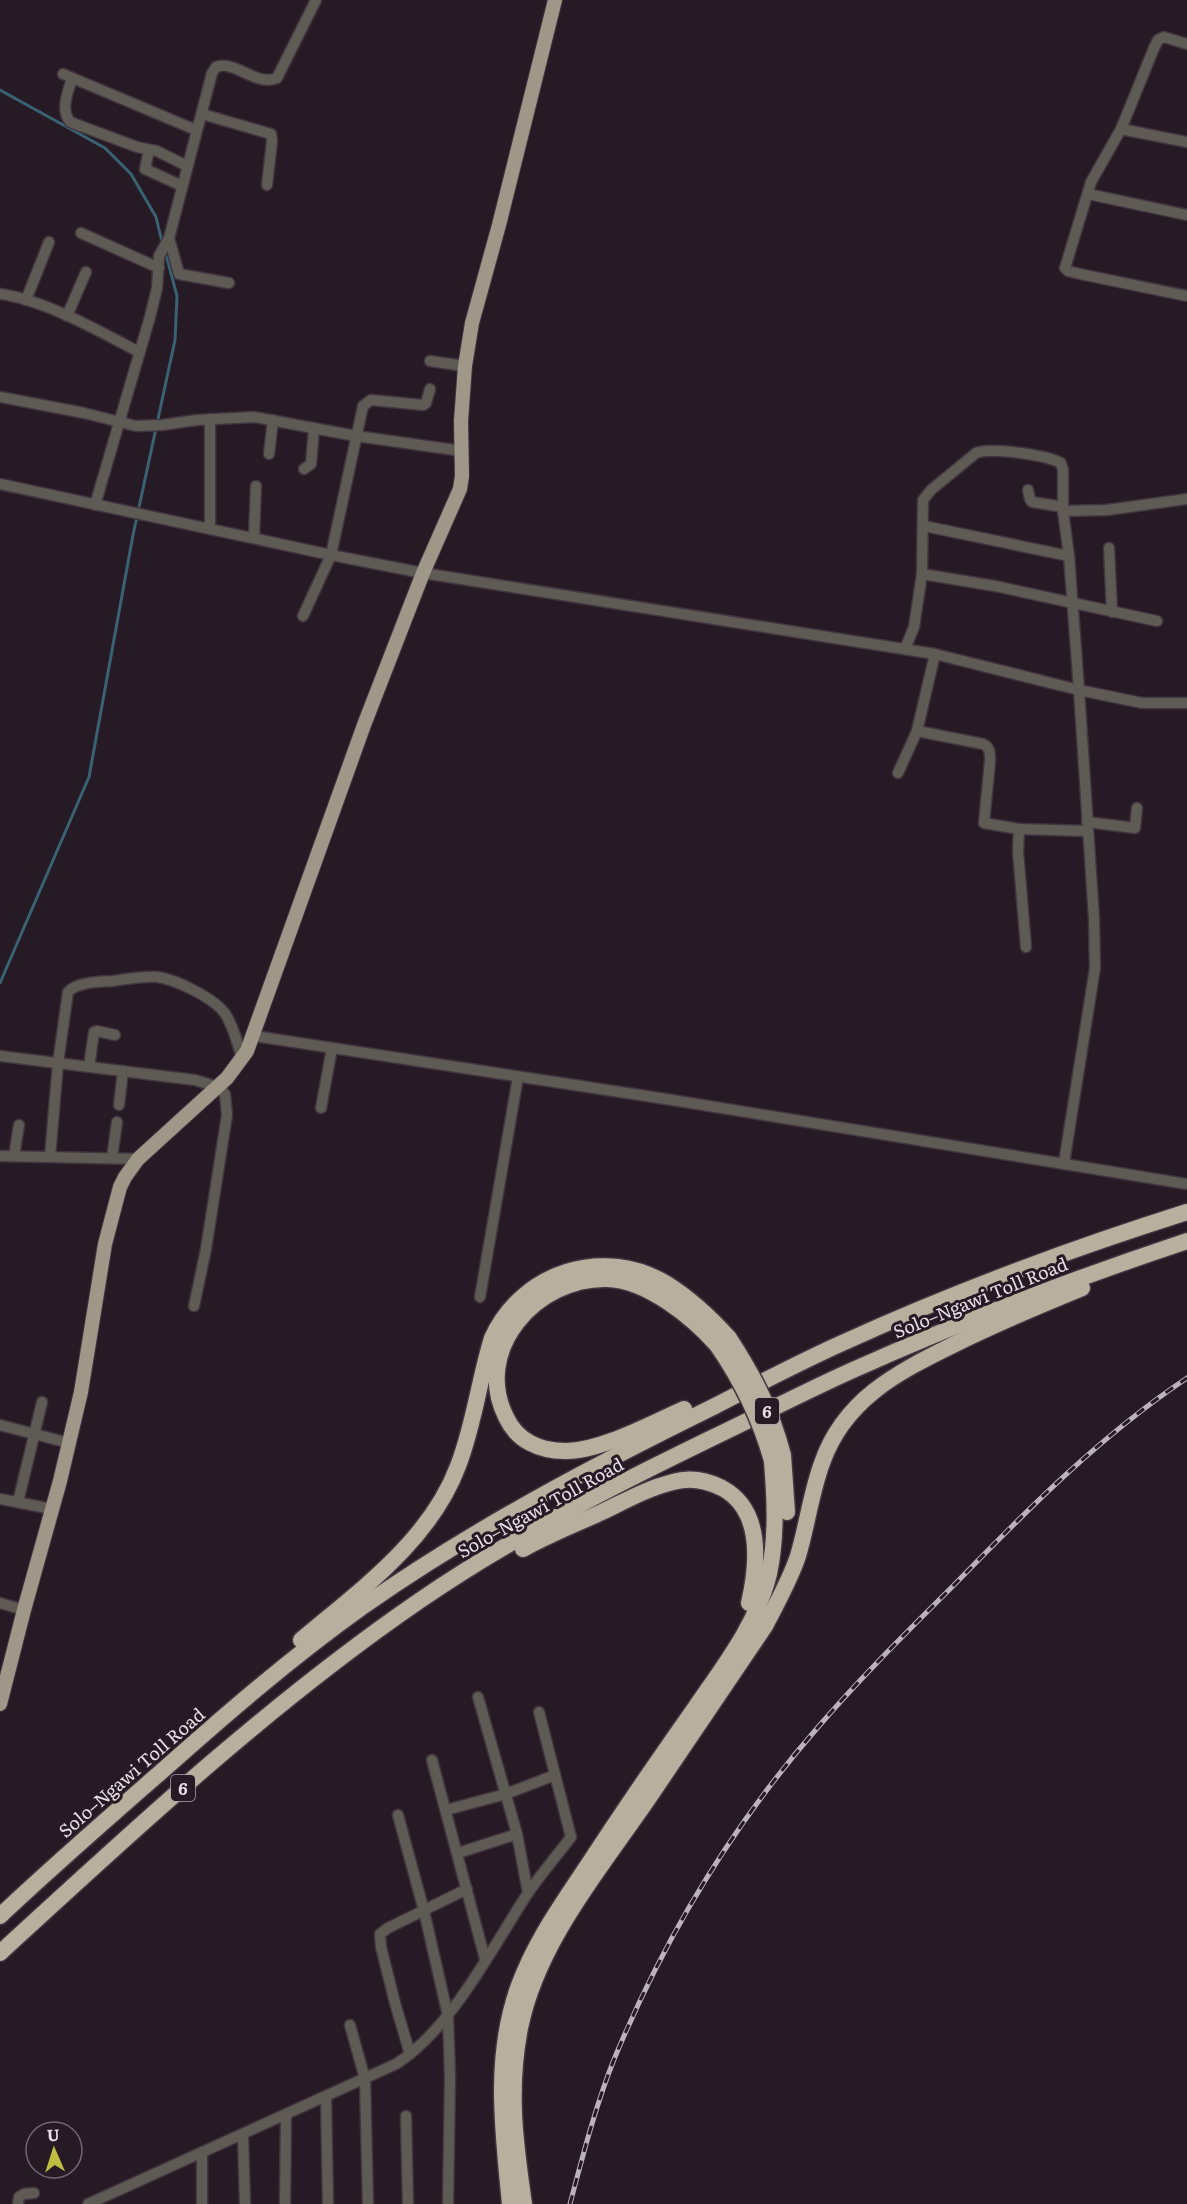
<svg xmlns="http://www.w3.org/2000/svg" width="1187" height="2204" font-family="Literata,serif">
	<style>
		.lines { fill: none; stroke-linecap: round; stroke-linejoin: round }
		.stream { stroke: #396272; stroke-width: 3 }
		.minor-casing { stroke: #413540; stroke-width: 13 }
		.major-casing { stroke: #413540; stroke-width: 16 }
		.highway-casing { stroke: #413540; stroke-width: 19 }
		.minor { stroke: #5e5b54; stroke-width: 10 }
		.major { stroke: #9f9889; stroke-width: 14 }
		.highway { stroke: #b8b09e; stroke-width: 16 }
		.rail-casing { stroke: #bbb2ba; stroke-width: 5 }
		.rail { stroke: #261a25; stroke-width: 3; stroke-dasharray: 9; stroke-linecap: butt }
		.highway-bridge-casing { stroke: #413540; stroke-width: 19; stroke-linecap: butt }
		.highway-bridge { stroke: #b8b09e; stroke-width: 16 }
		.labels { text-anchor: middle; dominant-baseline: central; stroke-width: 6; stroke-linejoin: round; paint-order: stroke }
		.shield { fill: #261a25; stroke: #ada3ac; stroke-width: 1.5 }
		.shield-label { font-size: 16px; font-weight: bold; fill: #e7dee6 }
		.street-label { font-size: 18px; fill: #e7dee6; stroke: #261a25 }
	</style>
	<rect width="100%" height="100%" fill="#261a25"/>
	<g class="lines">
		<g class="stream">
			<path d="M0,90l105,58 26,26 25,43 6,25"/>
			<path d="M0,983l89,-206 44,-242 42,-195 2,-44 -12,-45"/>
		</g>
		<defs>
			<g id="minor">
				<path d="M1187,44l-23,-7 -6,3 -4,8 -33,81 -30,53 -26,86 3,3 12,3 107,22"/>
				<path d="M63,74l133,56"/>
				<path d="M72,78c-4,15 -12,31 -2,44l67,25 20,4 30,15"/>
				<path d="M202,114l69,20 1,7 -5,44"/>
				<path d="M1121,129l66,13"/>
				<path d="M149,150l-4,19 37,17"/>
				<path d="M1088,194l99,21"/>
				<path d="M81,233l78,35"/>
				<path d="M169,238l10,36 50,9"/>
				<path d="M0,294c45,6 99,37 139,58"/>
				<path d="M26,300l23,-58"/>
				<path d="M67,316l19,-44"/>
				<path d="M430,361l35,5"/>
				<path d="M0,397l84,16 52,13 26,-1 35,-5 57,-3 102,19 106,15"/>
				<path d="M210,419v110"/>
				<path d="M269,454l4,-34"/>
				<path d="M304,469l7,-5 3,-36"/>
				<path d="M0,484l331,71 92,18 512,81 144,36 63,13h45"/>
				<path d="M1028,490l2,9 2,3 31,5v4l44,-1 80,-11"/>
				<path d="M95,505l55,-188 7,-29 2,-32 10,-18 43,-165 4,-6c20,-7 40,20 61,11l39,-78"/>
				<path d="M1063,511l6,45 10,134 15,229 1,49 -31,195"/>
				<path d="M924,526l145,30"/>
				<path d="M254,538l2,-52"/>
				<path d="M1109,548l3,64"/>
				<path d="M922,574l73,12 162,35"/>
				<path d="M303,616l28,-61 32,-149 8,-6 52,5 3,-2 4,-14"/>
				<path d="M905,649l9,-22 8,-53 1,-74 8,-10 45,-37c15,-6 70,2 85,10l2,7v37"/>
				<path d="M917,731l18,-77"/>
				<path d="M898,773l19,-42 66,13c7,3 7,9 7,17l-6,62 35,6"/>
				<path d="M1087,822l48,6 2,-20"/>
				<path d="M1026,947l-8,-96 1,-22 68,2"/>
				<path d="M254,1036l412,63 521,85"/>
				<path d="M0,1056l195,24 23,7 7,7 2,21 -21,134 -12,57"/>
				<path d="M89,1067l5,-35 3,-1 18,4"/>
				<path d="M119,1105l4,-34"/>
				<path d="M321,1108l11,-60"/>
				<path d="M0,1156l138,3"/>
				<path d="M14,1156l5,-31"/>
				<path d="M50,1157l8,-94 10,-71c9,-10 31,-10 44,-11 15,-2 31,-5 46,-4 19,3 58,22 68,38 8,14 12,29 16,44"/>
				<path d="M112,1158l5,-36"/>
				<path d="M480,1297l38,-220"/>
				<path d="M0,1425l69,18"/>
				<path d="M0,1499l52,10"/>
				<path d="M18,1502l24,-100"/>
				<path d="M0,1603l24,7"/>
				<path d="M478,1697l39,137 11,59"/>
				<path d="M432,1760l53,199"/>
				<path d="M446,1810l60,-16 49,-19"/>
				<path d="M398,1815l26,96 24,105 2,61 -2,127"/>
				<path d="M458,1853l59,-19"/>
				<path d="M350,2025l15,54 3,125"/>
				<path d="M410,2054l-15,-51 -14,-56 -1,-13 8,-6 79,-39"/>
				<path d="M326,2096l2,108"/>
				<path d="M406,2116l2,88"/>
				<path d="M243,2135l2,69"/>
				<path d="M202,2152v52"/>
				<path d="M18,2204l1,-7 5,-3 10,-1"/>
				<path d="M88,2204l308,-140c54,-34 95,-114 130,-168 13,-20 30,-39 45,-59l-32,-125"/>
				<path d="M285,2204l1,-89"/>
			</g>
			<path id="major" d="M0,1704l24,-94 36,-129 21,-89 24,-148 15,-57 5,-10 13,-18 89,-81 20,-27 117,-326 59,-152 37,-84 2,-13 -1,-55 4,-55 7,-43 27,-98 56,-225"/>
			<g id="highway">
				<path d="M684,1409c-32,14 -85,43 -119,42 -25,0 -48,-10 -59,-34 -34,-68 31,-140 101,-138 40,1 85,38 110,66"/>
				<path d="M783,1455l4,57"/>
				<path d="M523,1549c25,-14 53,-25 79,-37 23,-11 46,-24 71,-30 17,-5 33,-2 49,6 41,22 36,76 27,115"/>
				<path d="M301,1640c59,-50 129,-99 157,-174 16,-41 21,-86 34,-128 31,-67 112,-92 175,-54 24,15 44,34 62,54"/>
				<path d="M0,1916c53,-50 107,-97 162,-145 64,-57 130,-114 200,-164 111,-78 231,-141 353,-201 41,-21 83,-43 125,-62 112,-51 230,-95 347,-132"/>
				<path d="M0,1953c134,-123 269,-249 419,-352 93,-64 194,-115 295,-164 46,-22 92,-46 139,-67 109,-49 220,-91 334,-129"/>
				<path d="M510,2204c-7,-73 -17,-145 8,-216 17,-47 44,-84 72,-126 34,-52 69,-103 105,-154 28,-41 62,-84 74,-134 8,-38 6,-75 3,-113"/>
				<path d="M524,2204c-9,-62 -16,-114 -4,-176 17,-85 80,-159 128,-229 39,-57 78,-116 117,-173 12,-23 25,-46 33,-70 9,-30 13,-63 24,-93 22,-63 74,-90 131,-118 42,-21 85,-39 129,-57"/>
			</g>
		</defs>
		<use href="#minor" class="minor-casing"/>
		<use href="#major" class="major-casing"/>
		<use href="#highway" class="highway-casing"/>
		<use href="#minor" class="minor"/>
		<use href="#major" class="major"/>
		<use href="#highway" class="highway"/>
		<defs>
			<path id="rail" d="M570,2204c13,-49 26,-100 45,-147 50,-120 118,-233 204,-331 42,-49 89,-95 135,-141 73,-75 146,-149 233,-207"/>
		</defs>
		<use href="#rail" class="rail-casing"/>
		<use href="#rail" class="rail"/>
		<defs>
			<g id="highway-bridge">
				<path d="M729,1338c26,40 42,72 54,117"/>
				<path d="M717,1345c25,36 43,73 55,116"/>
			</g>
		</defs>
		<use href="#highway-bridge" class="highway-bridge-casing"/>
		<use href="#highway-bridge" class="highway-bridge"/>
	</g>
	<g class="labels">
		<g class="shield">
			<rect x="755" y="1398" width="24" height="26" rx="4.5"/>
			<rect x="171" y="1775" width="24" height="26" rx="4.5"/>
		</g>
		<g class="shield-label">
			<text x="767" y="1411">6</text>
			<text x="183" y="1788">6</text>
		</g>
		<g class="street-label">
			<text transform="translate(980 1297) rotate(-22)">Solo–Ngawi Toll Road</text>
			<text transform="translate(540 1507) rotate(-29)">Solo–Ngawi Toll Road</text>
			<text transform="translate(131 1772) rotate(-41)">Solo–Ngawi Toll Road</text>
		</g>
	</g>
	<g transform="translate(54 2150) rotate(357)"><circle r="28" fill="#261a25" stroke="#736872" stroke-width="1.5"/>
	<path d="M0-4.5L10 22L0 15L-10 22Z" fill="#bfbe42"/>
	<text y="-9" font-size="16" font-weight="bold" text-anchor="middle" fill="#e7dee6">U</text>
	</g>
</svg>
